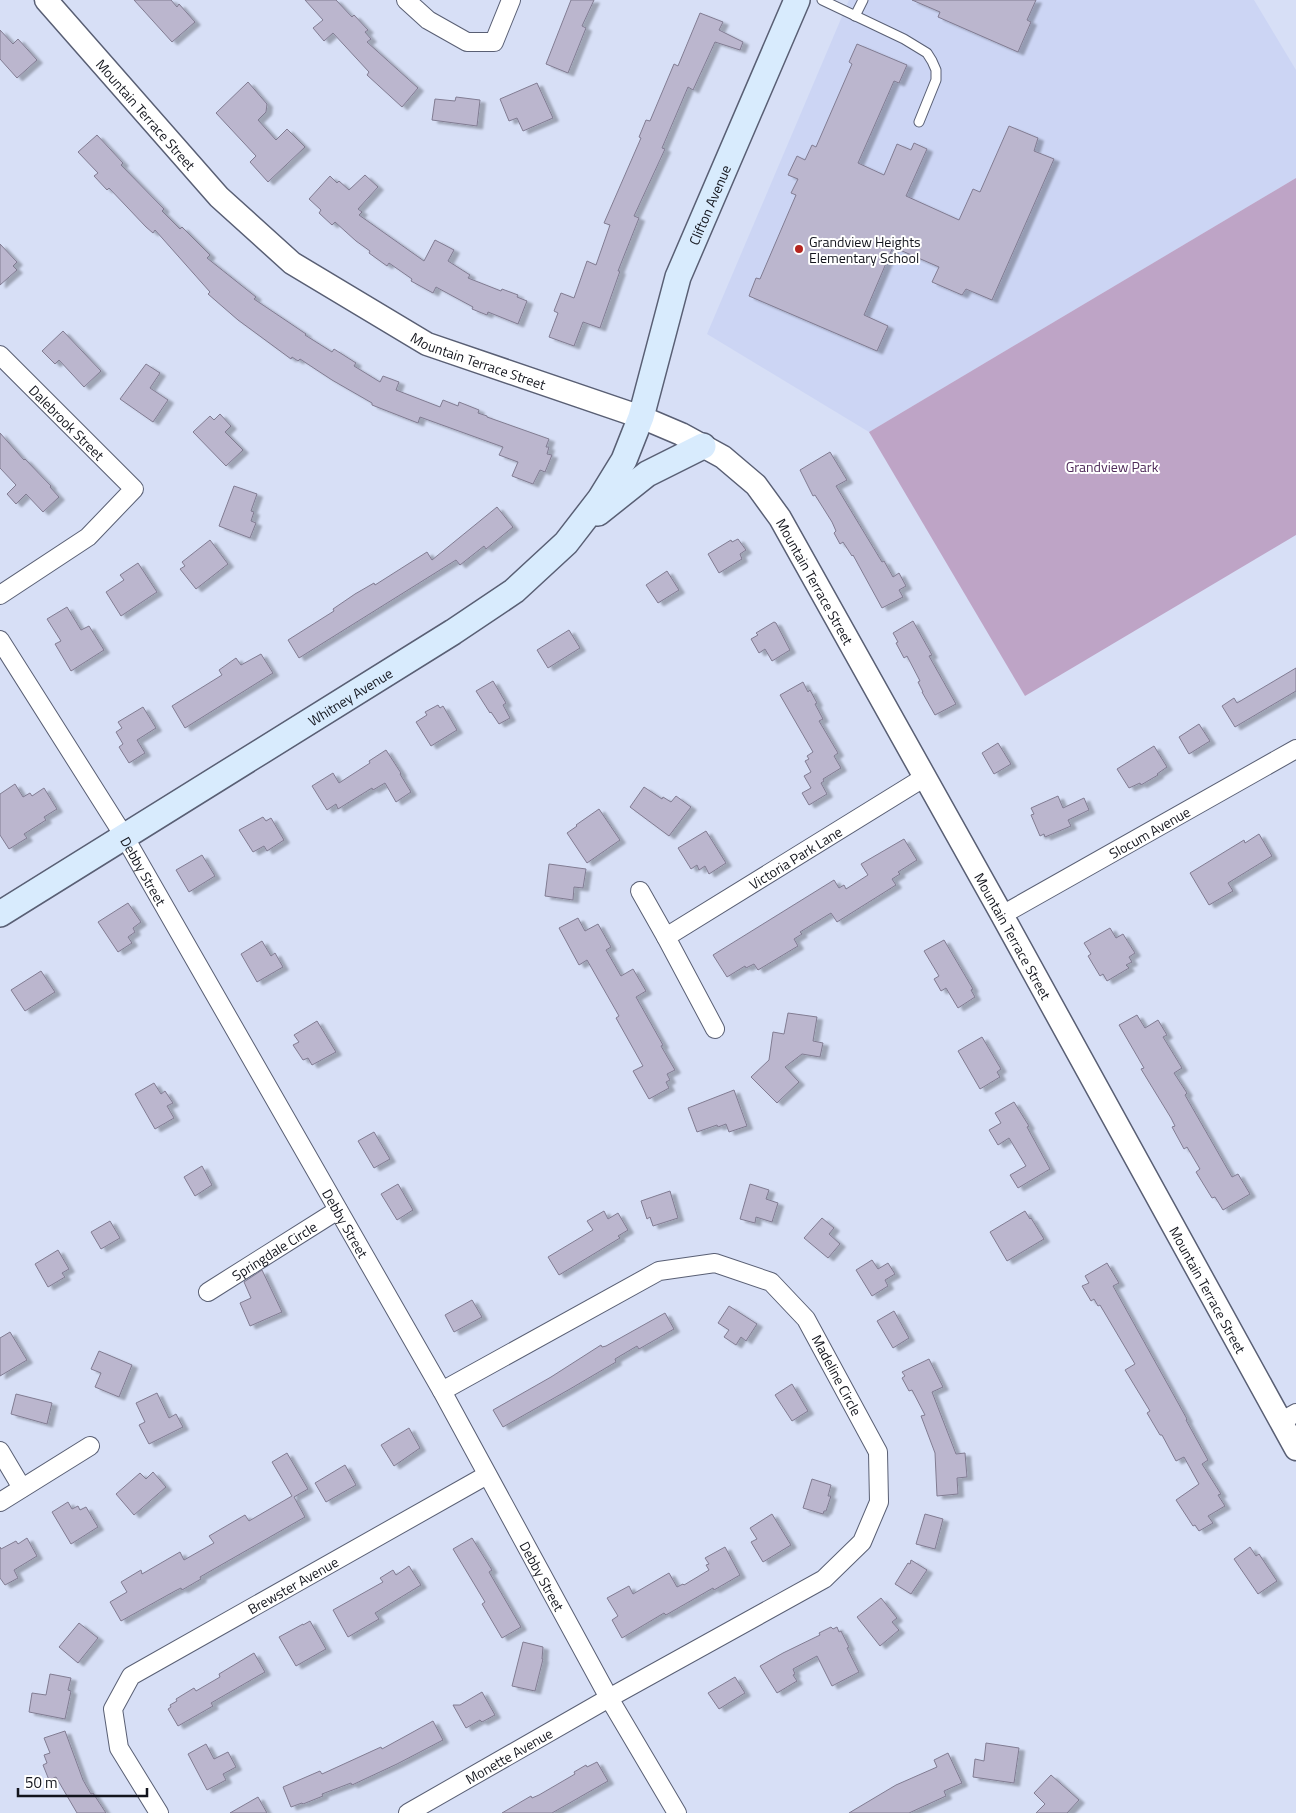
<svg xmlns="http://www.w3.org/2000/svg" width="1296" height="1813" font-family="'Titillium Web',sans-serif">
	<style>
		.built { fill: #ccd5f4 }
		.green { fill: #bea4c6 }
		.building { fill: #bbb6ce; stroke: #817c92; filter: url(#shadow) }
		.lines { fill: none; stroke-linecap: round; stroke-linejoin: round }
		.service-casing { stroke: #595f74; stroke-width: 11 }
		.minor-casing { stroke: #595f74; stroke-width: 20 }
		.tertiary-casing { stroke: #595f74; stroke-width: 25 }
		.secondary-casing { stroke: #595f74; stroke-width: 28 }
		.service { stroke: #fff; stroke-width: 9 }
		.minor { stroke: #fff; stroke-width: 18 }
		.tertiary { stroke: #fff; stroke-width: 22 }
		.secondary { stroke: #d8ebfd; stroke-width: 25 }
		.poi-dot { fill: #b42520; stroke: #fff; stroke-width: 2 }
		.labels { text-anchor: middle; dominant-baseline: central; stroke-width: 4; stroke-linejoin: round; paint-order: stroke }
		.street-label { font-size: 14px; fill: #13151d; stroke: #fff }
		.poi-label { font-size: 14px; fill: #13151d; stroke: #fff; text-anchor: start }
		.park-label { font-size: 14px; fill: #4f2b5a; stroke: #fff }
	</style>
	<defs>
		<filter id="shadow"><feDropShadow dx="5.5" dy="3" stdDeviation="1" flood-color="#0004"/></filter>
	</defs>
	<rect width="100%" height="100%" fill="#d7dff6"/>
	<path class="built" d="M849,0h405l42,70v108l-427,254 -162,-98z"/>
	<path class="green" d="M1296,178v357l-271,161 -156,-264z"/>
	<g class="building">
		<path d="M134,0h37l6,7 2,-3 16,18 -23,20z"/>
		<path d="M305,0h31l16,17 2,-2 14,15 -3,2 6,7 -4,3 51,46 -16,19 -35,-32 2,-3 -36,-39 -9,8 -11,-13 10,-8z"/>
		<path d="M571,0h23l-12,26 4,2 -18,45 -22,-9z"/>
		<path d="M912,0h124l-9,20 4,2 -13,30 -80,-35 2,-5z"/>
		<path d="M700,13l23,9 -4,8 24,12 -3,8 -25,-8 -22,48 -5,-3 -26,61 3,1 -31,67 5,2 -21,53h2l-20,57 -17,-6 -9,24 -25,-9 9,-24 -4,-2 7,-18 13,5 13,-37 9,4 14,-40 -6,-2 37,-85 -2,-1 7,-17 4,1 24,-57 4,2z"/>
		<path d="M0,30l13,14 5,-5 19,21 -20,18 -17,-19z"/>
		<path d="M857,44l50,21 -8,18 -5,-2 -36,82 26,12 13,-31 14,6 3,-7 13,6 -21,47 53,24 14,-31 7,3 29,-66 29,12 -4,13 20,8 -62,141 -26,-11 -4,6 -30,-13 7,-15 -46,-20 -29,68 24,11 -11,25 -128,-55 7,-18 4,1 36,-84 -5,-2 7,-14 -10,-4 9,-19 8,4 7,-15 4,2 36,-83 -3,-2z"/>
		<path d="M248,82l19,22 -1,8 -8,8 18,20 11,-11 18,18 -37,35 -18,-20 6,-6 -40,-43z"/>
		<path d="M537,83l16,35 -30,13 -6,-13 -8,3 -9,-22z"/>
		<path d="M456,97l24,3 -3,26 -45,-6 3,-21 20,2z"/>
		<path d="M97,135l26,28 -2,2 43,44 -2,2 18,18 2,-2 28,28 -3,3 49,39 -2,2 52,35 -1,1 27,17 2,-3 22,14 -2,3 26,16 3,-6 16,6 -3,8 44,17 3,-7 15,6 1,-4 20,8 -1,3 9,3v1l62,22 -3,8h3l-2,7 5,1 -7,17 -5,-2 -7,14 -21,-8 6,-14 -19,-7 4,-8 -83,-30 -2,6 -46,-18v-2l-40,-23 -32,-21 -2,2 -6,-4 -1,2 -53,-39 -30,-26 2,-2 -55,-62 -2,3 -7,-6 -37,-39 -2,2 -13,-14 4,-3 -20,-21z"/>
		<path d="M365,175l13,12 -20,22 4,3 -3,3 65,46 11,-21 19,10 -6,11 22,14 -2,3 33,13 1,-2 16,6 -1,2 10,4 -9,23 -30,-12 -1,3 -15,-6 1,-2 -37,-20 -3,6 -22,-12 1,-2 -23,-16 -2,3 -18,-13 1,-2 -14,-10 -21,-19 -3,3 -13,-12 2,-3 -12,-11 21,-23 7,7 2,-2 10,9z"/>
		<path d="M0,244l17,18 -4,4 4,4 -17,15z"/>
		<path d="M63,331l38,40 -17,16 -25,-27 -4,4 -13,-13z"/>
		<path d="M146,364l14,9 -10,15 18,12 -15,22 -33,-23z"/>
		<path d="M220,414l11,12 -6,6 18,18 -17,16 -33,-34 17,-16 4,4z"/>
		<path d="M0,433l24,27 1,-1 26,27 -1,1 9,10 -16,15 -17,-18 -10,10 -9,-10 9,-9 -16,-17z"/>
		<path d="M830,452l17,28 -11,6 46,76 2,-1 9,16 6,-4 7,13 -7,4 4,7 -21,11 -29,-53 -1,1 -9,-14 -3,2 -6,-11 2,-2 -4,-9 -17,-27 -2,1 -13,-26z"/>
		<path d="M234,486l23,8 -6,17 3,1 -3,9 5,2 -6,15 -31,-12z"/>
		<path d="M497,507l16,20 -27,22 -2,-3 -24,19 -4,-5 -157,98 -11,-18 46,-29 -1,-2 22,-15 19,-11 1,2 52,-33 5,8z"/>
		<path d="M738,539l8,11 -6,4 2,5 -23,14 -11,-19 23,-14 1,2z"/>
		<path d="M210,540l18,24 -32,25 -16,-20 5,-3 -3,-4z"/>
		<path d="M138,563l19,29 -36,24 -15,-24 18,-12 -4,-5z"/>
		<path d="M667,571l12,19 -21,13 -12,-18z"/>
		<path d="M67,607l14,23 8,-4 15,24 -33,21 -16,-27 6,-3 -14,-22z"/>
		<path d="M913,621l19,34 -3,1 27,48 -21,11 -13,-23h1l-5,-10 2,-1 -13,-25 -3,2 -8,-15 2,-1 -5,-9z"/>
		<path d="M774,622l2,1 14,27 -18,11 -7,-12 -6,4 -8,-14 7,-4 -2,-2z"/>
		<path d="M569,630l11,18 -32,20 -11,-18z"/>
		<path d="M261,654l12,19 -88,55 -13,-22 50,-31 -3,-5 17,-12 5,7z"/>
		<path d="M1296,668v23l-61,36 -13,-21 12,-8 3,5z"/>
		<path d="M493,681l13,22 -3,2 7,13 -11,6 -8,-12 -1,1 -14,-22z"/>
		<path d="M803,682l5,10 2,-2 7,13 -2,1 8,15 -4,2 19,32 -4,3 7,12 -18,11 1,2 -3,2 6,11 -18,11 -7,-12 9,-5 -7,-12 7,-4 -6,-11 4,-2 -2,-3 6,-4 -33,-57z"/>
		<path d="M438,705l2,3 3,-2 14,24 -26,16 -15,-24 11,-7 -2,-3z"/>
		<path d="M143,707l13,21 -19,12 8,13 -16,10 -10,-16 4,-3 -7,-12 6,-4 -4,-6z"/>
		<path d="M1199,724l11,17 -21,13 -10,-17z"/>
		<path d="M998,743l13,21 -17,10 -12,-21z"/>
		<path d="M1154,746l13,21 -10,7 1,1 -17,10 -1,-2 -11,5 -12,-19z"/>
		<path d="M386,750l15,23 -1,1 11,18 -15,10 -11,-19 -12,7 -1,-2 -34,21 -2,-5 -9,6 -15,-24 21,-13 6,10 31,-20 -1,-2z"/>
		<path d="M15,784l8,13 7,-4 2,3 12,-8 13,21 -13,8 2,3 -22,14 3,4 -18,11 -9,-14v-41z"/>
		<path d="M644,787l18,12 1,-2 8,5 5,-6 15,11 -22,29 -39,-29z"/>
		<path d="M1058,796l5,12 21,-10 5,12 -21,10 3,6 -26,11 -1,-3 -4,2 -9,-21 3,-1 -3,-6z"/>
		<path d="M599,809l21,31 -33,23 -20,-30 10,-7 -1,-1z"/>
		<path d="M263,817l3,4 5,-3 13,22 -17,11 -3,-5 -11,6 -14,-22z"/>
		<path d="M706,831l20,32 -17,11 -4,-8 -6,4 -2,-5 -6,4 -13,-21z"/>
		<path d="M1259,834l13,22 -44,27 5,8 -24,14 -19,-32 54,-33 1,3z"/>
		<path d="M904,839l13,21 -19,12 2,2 -8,5 4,6 -59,37 -6,-9 -31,19 2,2 -8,5 4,7 -40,24 -4,-6 -8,4 -1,-2 -18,11 -14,-22 121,-75 5,8 5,-3 2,4 22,-14 -7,-11z"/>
		<path d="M202,855l13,21 -26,16 -13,-22z"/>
		<path d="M549,864l37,5 -3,19 -9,-1 -1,13 -28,-4z"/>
		<path d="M128,903l13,19 -8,6 2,4 -7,5 4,6 -14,9 -20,-30z"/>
		<path d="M578,918l7,13 13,-7 13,23 -5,3 15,26 12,-7 13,22 -10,6 27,48 -2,1 14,24 -8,4 3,6 -4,2 3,6 -20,11 -16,-28 10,-5 -27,-48 3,-2 -32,-56 -8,5 -20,-37z"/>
		<path d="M1110,928l6,10 7,-4 12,19 -6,4 3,5 -6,3 3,3 -22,13 -4,-7 -3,2 -12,-20 3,-2 -7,-11z"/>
		<path d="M944,940l29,49 -2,1 4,7 -17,11 -12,-20 -5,3 -7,-12 5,-3 -15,-25z"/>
		<path d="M262,941l9,15 4,-3 8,14 -26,15 -16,-28z"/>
		<path d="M41,971l14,21 -30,19 -14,-21z"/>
		<path d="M788,1013l29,4 -4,24 10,2 -3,14 -18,-3 -17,13 14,15 -22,21 -26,-26 18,-17 4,-28 11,2z"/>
		<path d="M1137,1015l8,13 13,-8 9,15 -4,2 19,31 -8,5 13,20 -2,2 47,82 6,-3 12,20 -27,16 -8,-13 -3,1 -16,-26 4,-3 -13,-22 -3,2 -12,-22 3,-1 -4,-8 -30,-49 3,-1 -25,-43z"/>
		<path d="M317,1021l19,31 -24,13 -4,-7 -5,2 -10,-15 6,-3 -5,-7z"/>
		<path d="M982,1037l19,32 -4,3 3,5 -20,12 -22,-38z"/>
		<path d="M154,1083l7,11 4,-3 8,12 -6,3 7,12 -19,11 -20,-35z"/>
		<path d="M734,1090l13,36 -18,6 -3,-8 -8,3 -1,-2 -20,7 -9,-24z"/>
		<path d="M1014,1102l15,24 -2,1 23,42 -32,19 -8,-13 16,-9 -17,-28 -11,7 -9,-15 12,-7 -6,-10z"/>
		<path d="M374,1132l16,27 -16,9 -16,-27z"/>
		<path d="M202,1166l10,19 -17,11 -11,-19z"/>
		<path d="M398,1184l15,26 -16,10 -16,-26z"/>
		<path d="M750,1184l19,6 -3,9 12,4 -6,19 -16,-5 -1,6 -15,-4z"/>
		<path d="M670,1191l8,27 -25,8 -3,-9 -3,2 -6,-18z"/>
		<path d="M604,1211l4,8 10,-6 10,17 -10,6 2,2 -61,37 -11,-18 45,-27 -6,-9z"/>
		<path d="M1025,1211l5,8 1,-1 13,21 -37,22 -17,-29z"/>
		<path d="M822,1218l12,10 -5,6 11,10 -12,14 -24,-20z"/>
		<path d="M110,1221l10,17 -19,11 -10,-17z"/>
		<path d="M58,1250l11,19 -7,4 3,4 -17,10 -13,-23z"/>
		<path d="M872,1260l6,9 10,-6 7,11 -10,6 3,6 -16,10 -16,-26z"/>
		<path d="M1107,1263l12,20 -6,3 74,133 -1,1 22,40 -6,4 19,30 -3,1 7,11 -17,10 5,7 -14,8 -4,-6 -2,1 -17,-26 23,-16 -15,-27 -8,4 -14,-26h-2l-13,-22 3,-2 -25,-41 10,-6 -35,-59 -2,1 -4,-7 -3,2 -9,-15 7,-3 -4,-7z"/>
		<path d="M262,1270l20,42 -32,14 -10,-23 11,-5 -7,-16z"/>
		<path d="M472,1300l10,17 -28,15 -9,-17z"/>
		<path d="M729,1306l28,18 -11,17 -5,-4 -5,8 -12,-8 5,-7 -11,-7z"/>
		<path d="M894,1311l15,27 -16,10 -16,-27z"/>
		<path d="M665,1313l9,16 -35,20 -2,-3 -22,13 1,3 -46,27 -67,38 -10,-17 58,-33 50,-32 1,2 4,-1z"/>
		<path d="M10,1332l17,28 -27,16v-38z"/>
		<path d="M99,1351l33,14 -13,32 -24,-10 6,-14 -10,-4z"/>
		<path d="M929,1359l14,28 -11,5 24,62 9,-1 2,24 -10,1 1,16 -21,2 -2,-43 -14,-37 4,-1 -13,-25 -3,1 -7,-13 3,-2 -3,-4z"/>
		<path d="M792,1384l16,27 -16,10 -17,-26z"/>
		<path d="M157,1393l12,25 7,-4 7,13 -34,17 -10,-19 6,-3 -9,-19z"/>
		<path d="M16,1394l36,9 -5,21 -36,-10z"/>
		<path d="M409,1428l11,20 -26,18 -13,-21z"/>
		<path d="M287,1453l21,36 -14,8 11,20 -105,60 1,2 -19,11 -1,-2 -6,3 -54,30 -11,-19 17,-10 -6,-10 20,-12 1,4 38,-22 4,8 30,-17 -5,-7 36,-21 4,6 43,-25 -20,-34z"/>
		<path d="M345,1465l11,20 -30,17 -11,-19z"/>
		<path d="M153,1472l13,15 -32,28 -18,-21 24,-21 6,6z"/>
		<path d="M812,1479l19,6 -3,11h3l-5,15h-2l-1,3 -20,-6z"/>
		<path d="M68,1502l4,7 6,-3 2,4 6,-3 12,20 -27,17 -19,-32z"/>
		<path d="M772,1514l19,31 -28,17 -12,-20 6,-3 -7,-11z"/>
		<path d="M925,1514l18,5 -8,30 -19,-5z"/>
		<path d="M27,1538l10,18 -23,14 4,8 -13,7 -5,-7v-31l1,2 15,-8 2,3z"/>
		<path d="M472,1538l20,32 -3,2 32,55 -19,11 -20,-34 3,-2 -32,-53z"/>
		<path d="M725,1547l15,28 -26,15 -1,-2 -47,27 -2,-2 -42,25 -10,-18 6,-4 -11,-18 22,-12 4,8 36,-21 8,14 6,-3 1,1 25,-15 -3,-5 3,-1 -4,-6z"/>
		<path d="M1250,1547l6,9 3,-2 18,27 -19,13 -24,-35z"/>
		<path d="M911,1560l16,10 -16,24 -16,-10 13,-21 2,1z"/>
		<path d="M409,1566l12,19 -46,28 4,6 -31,18 -15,-27 50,-28 -3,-4 13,-8 3,5z"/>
		<path d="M881,1598l16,20 -5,4 7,8 -19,16 -23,-29z"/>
		<path d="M310,1621l16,28 -30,17 -17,-29 24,-13v1z"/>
		<path d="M79,1623l19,15 -20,25 -19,-16z"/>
		<path d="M831,1627l2,2 4,-2 2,5 2,-1 8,16 -2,1 12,24 -27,14 -15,-30 -24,13 2,5 -2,1 4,6 -20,12 -17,-27 23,-13 37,-18 -1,-2z"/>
		<path d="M523,1642l20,5 -1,12h1l-8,32 -23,-5z"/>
		<path d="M254,1653l11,19 -54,31 2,3 -35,20 -10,-17 3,-2 -1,-2 7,-4 -1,-2 18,-11 2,3 24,-14 -1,-3z"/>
		<path d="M50,1674l21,4 -3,12 3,1 -6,28 -36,-7 3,-19 14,2z"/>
		<path d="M735,1677l10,16 -26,16 -11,-16z"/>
		<path d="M482,1692l13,23 -13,7 -2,-2 -14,8 -13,-23h7z"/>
		<path d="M433,1721l10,19 -46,24 -45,21 -1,-2 -29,11 1,2 -20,8 -1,-1 -11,4 -8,-20 37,-16 2,3 59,-27 1,2z"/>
		<path d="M65,1731l18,49 8,14 2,-1 13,20h-29l-21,-36 -7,3 -6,-15 4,-2 -3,-8 6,-2 -6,-15z"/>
		<path d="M986,1743l33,5 -5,35 -41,-6 2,-18 9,2z"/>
		<path d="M206,1744l8,15 14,-7 8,15 -13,7 3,6 -19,10 -19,-36z"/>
		<path d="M948,1753l14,30 -18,8 2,5 -37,17h-60l47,-28 41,-18 -3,-7z"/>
		<path d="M597,1762l11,19 -56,32h-50l29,-17 1,2 7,-3 36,-21 -1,-2 12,-7 1,2z"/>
		<path d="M1051,1775l28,25 -12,13h-31l9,-9 -11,-11z"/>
		<path d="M258,1797l9,16h-37z"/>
	</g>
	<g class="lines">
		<defs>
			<g id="service">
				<path d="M822,0l82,39 23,14 5,8 4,9v10l-17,42"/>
				<path d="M855,16l8,-16"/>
			</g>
			<g id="minor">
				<path d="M406,0l22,20 39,22h27l17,-42"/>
				<path id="s1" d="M0,355l134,134 -46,48 -88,58"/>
				<path id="s2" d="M0,640l124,196 318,555 167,307 68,115"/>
				<path d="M640,891l26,46"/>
				<path id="s3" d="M1002,915l294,-166"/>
				<path id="s4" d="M715,1029l-49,-92 259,-160"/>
				<path id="s5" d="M208,1292l130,-82"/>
				<path d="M1280,1422l16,-9"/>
				<path d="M0,1451l22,37"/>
				<path d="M0,1502l90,-56"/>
				<path id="s6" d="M159,1813l-40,-65 -6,-39 18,-33 356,-201"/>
				<path id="s7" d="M408,1813l201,-115 215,-119 38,-37 17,-40 -1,-50 -72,-133 -35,-37 -56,-19 -56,8 -217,120"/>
			</g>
			<g id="tertiary">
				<path id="s8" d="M46,0l173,197 73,66 135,81 214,73 40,17 42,23 33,28 24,33 222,397 294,534"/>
			</g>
			<g id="secondary">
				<path d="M598,513l49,-39 56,-28"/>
				<path id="s9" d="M0,914l453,-282 61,-41 52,-48 34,-44 24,-39 17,-43 37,-140 119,-277"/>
			</g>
		</defs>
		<use href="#service" class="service-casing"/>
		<use href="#minor" class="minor-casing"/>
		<use href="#tertiary" class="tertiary-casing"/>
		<use href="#secondary" class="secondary-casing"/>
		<use href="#service" class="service"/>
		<use href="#minor" class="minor"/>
		<use href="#tertiary" class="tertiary"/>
		<use href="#secondary" class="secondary"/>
	</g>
	<circle class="poi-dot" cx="799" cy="249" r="5"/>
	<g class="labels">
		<g class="street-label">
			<text stroke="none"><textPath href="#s8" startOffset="152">Mountain Terrace Street</textPath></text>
			<text stroke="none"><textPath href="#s9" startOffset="1049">Clifton Avenue</textPath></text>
			<text stroke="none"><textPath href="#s8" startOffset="572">Mountain Terrace Street</textPath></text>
			<text stroke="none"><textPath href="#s1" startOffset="95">Dalebrook Street</textPath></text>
			<text stroke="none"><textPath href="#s8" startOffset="992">Mountain Terrace Street</textPath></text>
			<text stroke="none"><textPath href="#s9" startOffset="412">Whitney Avenue</textPath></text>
			<text stroke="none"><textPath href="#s3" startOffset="169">Slocum Avenue</textPath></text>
			<text stroke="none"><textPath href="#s4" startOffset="256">Victoria Park Lane</textPath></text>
			<text stroke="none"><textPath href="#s2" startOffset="272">Debby Street</textPath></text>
			<text stroke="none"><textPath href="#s8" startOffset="1398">Mountain Terrace Street</textPath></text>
			<text stroke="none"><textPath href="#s2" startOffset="678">Debby Street</textPath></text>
			<text stroke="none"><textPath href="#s5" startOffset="78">Springdale Circle</textPath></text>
			<text stroke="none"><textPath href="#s8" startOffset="1802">Mountain Terrace Street</textPath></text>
			<text transform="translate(837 1375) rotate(62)">Madeline Circle</text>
			<text stroke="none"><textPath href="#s2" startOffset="1082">Debby Street</textPath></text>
			<text stroke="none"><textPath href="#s6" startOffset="339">Brewster Avenue</textPath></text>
			<text stroke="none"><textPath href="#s7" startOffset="116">Monette Avenue</textPath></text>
		</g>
		<g class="poi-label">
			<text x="809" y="241">Grandview Heights<tspan x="809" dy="16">Elementary School</tspan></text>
		</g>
		<g class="park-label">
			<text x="1112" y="466">Grandview Park</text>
		</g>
	</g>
	<path d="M18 1788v8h129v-8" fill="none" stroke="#13151d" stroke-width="2.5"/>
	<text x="25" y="1788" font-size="15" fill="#13151d" stroke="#ffffff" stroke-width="4" paint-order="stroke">50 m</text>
</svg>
